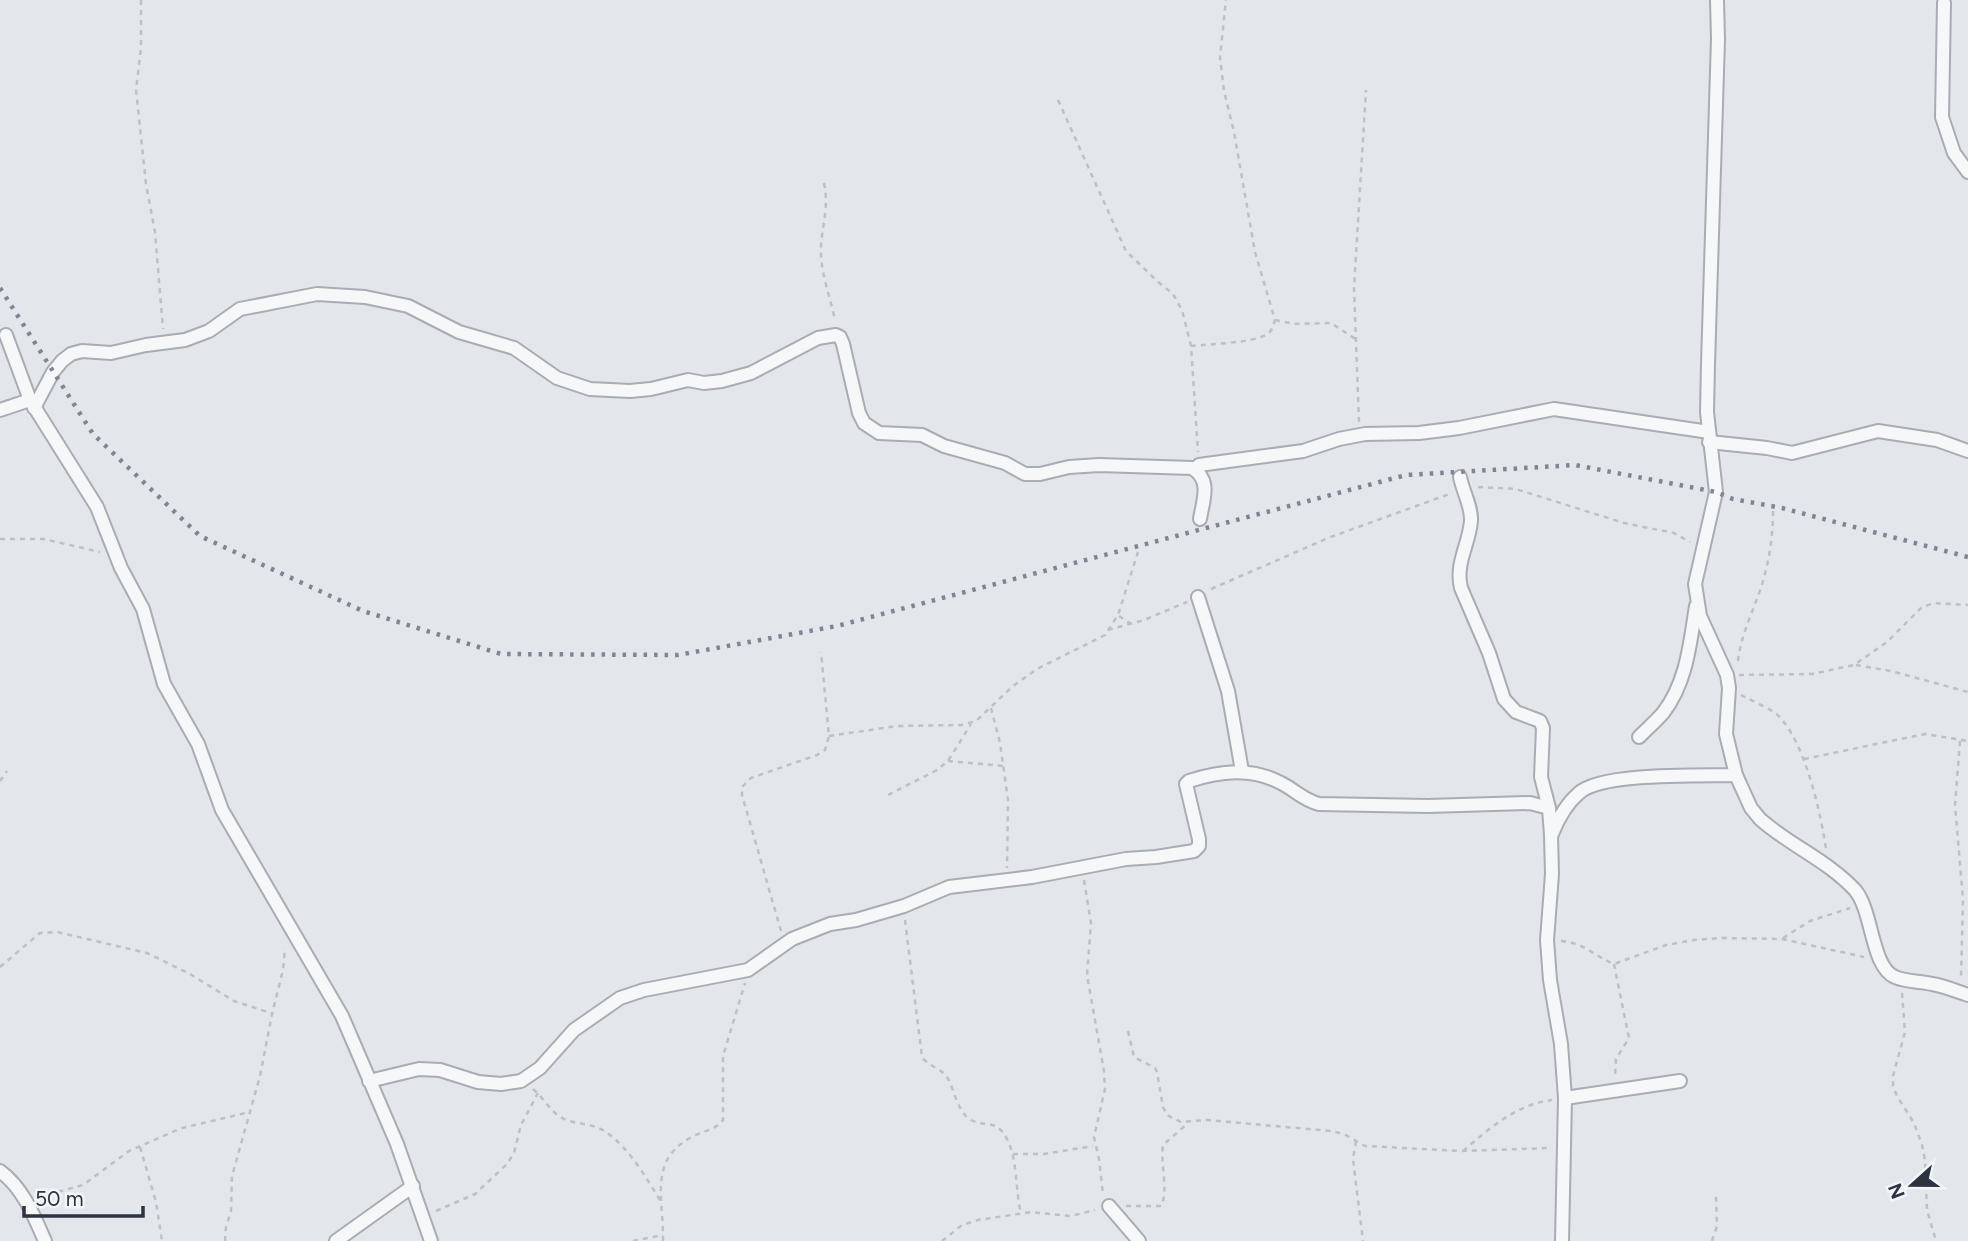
<svg xmlns="http://www.w3.org/2000/svg" width="1968" height="1241" font-family="Figtree,sans-serif">
	<style>
		.lines { fill: none; stroke-linecap: round; stroke-linejoin: round }
		.street-casing { stroke: #a8adb4; stroke-width: 16 }
		.path { stroke: #bdc0c5; stroke-width: 2.5; stroke-dasharray: 5 5; stroke-linecap: butt }
		.street { stroke: #f6f7f9; stroke-width: 12 }
		.rail { stroke: #7e8593; stroke-width: 4.5; stroke-dasharray: 3.5 7; stroke-linecap: butt }
	</style>
	<rect width="100%" height="100%" fill="#e3e6ea"/>
	<g class="lines">
		<defs>
			<g id="street">
				<path d="M1717,0l1,39 -10,325 -1,48 9,80 -21,92 5,32 27,59 2,13 -3,46 10,41 15,33 9,11c29,26 67,41 95,71 18,21 16,77 40,87 11,5 25,4 37,7 12,2 24,7 36,11"/>
				<path d="M1944,3l-2,114 12,36 14,19"/>
				<path d="M6,335l24,65 67,107 24,61 22,41 21,75 34,60 24,66 120,206 55,128 34,97"/>
				<path d="M34,408l19,-36 9,-11 9,-7 11,-3 29,2 35,-8 39,-5 24,-9 31,-22 77,-15 48,3 43,9 51,26 55,16 43,30 33,11 40,2 21,-2 37,-9 16,3 18,-2 29,-8 67,-35 18,-3 4,2 3,7 16,69 5,10 15,10 43,2 22,11 61,17 20,11h15l29,-7 30,-2 93,3c20,12 11,32 8,51"/>
				<path d="M0,410l30,-10"/>
				<path d="M1709,442l58,6 25,5 86,-22 59,9 31,11"/>
				<path d="M1199,465l104,-14 36,-12 26,-5 54,-1 40,-5 95,-19 155,23"/>
				<path d="M1460,477c3,15 12,30 11,44 -2,24 -16,42 -10,67l28,65 15,46 12,13 24,9 3,7 -2,49 8,31 2,27 1,39 -5,66 3,40 11,64 4,54 -3,143"/>
				<path d="M1198,597l30,94 14,80"/>
				<path d="M1639,737c8,-8 17,-16 24,-24 24,-31 27,-70 33,-107"/>
				<path d="M1552,834c6,-15 14,-30 27,-41 23,-21 122,-17 157,-18"/>
				<path d="M369,1081l50,-12 21,1 38,12 23,2 20,-3 19,-13 34,-38 46,-32 24,-8 104,-20 44,-31 38,-15 26,-4 48,-14 45,-19 83,-10 94,-18 30,-2 38,-6 5,-5v-7l-13,-55 3,-3c31,-10 62,-14 92,2 14,7 22,17 38,21l109,2 102,-3 19,5"/>
				<path d="M1565,1098l115,-17"/>
				<path d="M0,1171c23,17 34,45 45,70"/>
				<path d="M1109,1206l30,35"/>
				<path d="M336,1241l77,-55"/>
			</g>
		</defs>
		<use href="#street" class="street-casing"/>
		<g class="path">
			<path d="M141,0v48l-5,42 10,94 9,48 8,97"/>
			<path d="M1058,100l68,151 31,30 16,13 9,16 9,36 7,106"/>
			<path d="M824,183c6,27 -4,46 -3,72 1,22 10,44 14,66"/>
			<path d="M1275,320l19,4 37,-1 26,17"/>
			<path d="M1191,346c19,-2 59,-3 75,-11 6,-3 7,-9 9,-15l-20,-68 -21,-120 -10,-41 -4,-34 6,-57"/>
			<path d="M1359,422l-5,-134 12,-198"/>
			<path d="M1478,487l38,2 108,34 50,10 16,9"/>
			<path d="M0,539h44l56,13"/>
			<path d="M1211,589l117,-51 124,-45"/>
			<path d="M1119,616l12,8"/>
			<path d="M1108,630l36,-10 43,-18"/>
			<path d="M1738,661c3,-28 17,-53 25,-80 7,-24 10,-47 10,-72"/>
			<path d="M1856,665l35,6 77,21"/>
			<path d="M1739,675l73,-1 42,-9 33,-23 34,-34 12,-5 35,2"/>
			<path d="M1741,695c11,6 24,11 34,18 29,23 46,101 51,136"/>
			<path d="M991,708l9,35 8,57 -1,68"/>
			<path d="M829,736l68,-10 64,-1 15,-4 37,-35 24,-17 68,-34 13,-20 20,-63"/>
			<path d="M1960,741l-5,64 8,94 -2,79"/>
			<path d="M1804,759l121,-25 43,7"/>
			<path d="M948,761l56,5"/>
			<path d="M0,781l7,-10"/>
			<path d="M888,795l49,-25 11,-9 23,-37"/>
			<path d="M1084,880l7,43 -4,52 17,96 1,18 -11,48 5,22 4,35"/>
			<path d="M905,920l17,137c7,10 19,11 25,20 8,13 10,35 24,43 15,8 25,-2 36,19 11,21 8,51 14,74"/>
			<path d="M781,931l-39,-136v-8l9,-9 66,-23 8,-5 4,-14 -8,-84"/>
			<path d="M1783,938l27,-17 40,-13"/>
			<path d="M1561,941c22,1 33,15 53,23l52,-19 28,-5 28,-2 60,1 82,18"/>
			<path d="M1614,964l15,74 -13,21 -1,18"/>
			<path d="M0,967l40,-34 17,-1 90,21 43,21 44,27 37,12"/>
			<path d="M1902,993l3,39 -12,44v10l4,10 17,27 8,22 3,15 2,50 9,31"/>
			<path d="M1128,1031l6,26 21,11 2,4 6,35 4,8 14,7 26,-2 124,11 13,3 21,12 98,5 87,-3"/>
			<path d="M533,1089c11,9 17,23 31,30 14,6 29,4 42,13 23,16 39,44 54,68"/>
			<path d="M1356,1141l-3,18 10,82"/>
			<path d="M140,1147l16,55 6,39"/>
			<path d="M1463,1151c27,-23 52,-46 89,-51"/>
			<path d="M1013,1154h31l49,-8"/>
			<path d="M39,1197l44,-12 46,-34 53,-23 68,-16"/>
			<path d="M1126,1206h35c8,-14 -1,-43 2,-61l24,-21"/>
			<path d="M436,1211l39,-17 32,-30 7,-11 7,-28 17,-32"/>
			<path d="M225,1241l1,-14 5,-16 1,-35 28,-100 12,-62 11,-44 2,-22"/>
			<path d="M633,1241l30,-6"/>
			<path d="M663,1241c1,-40 -15,-80 27,-103 11,-7 25,-7 33,-18v-64l22,-73"/>
			<path d="M942,1241l20,-16 16,-5 53,-8 40,4 24,-6"/>
			<path d="M1712,1241l5,-15 -1,-30"/>
		</g>
		<use href="#street" class="street"/>
		<path class="rail" d="M0,288l93,146 107,102 163,75 138,43 177,1 159,-29 569,-151 169,-10 141,27 17,7 49,9 186,49"/>
	</g>
	<g transform="translate(1912 1185) rotate(249)" stroke="#f3f5f8" stroke-width="5" paint-order="stroke">
	<path d="M0-5L12 26L0 18L-12 26Z" fill="#2c3341"/>
	<text y="-10" font-size="19" font-weight="bold" text-anchor="middle" fill="#2c3341">N</text>
	</g>
	<path d="M24 1206v10h119v-10" fill="none" stroke="#2c3341" stroke-width="3.5"/>
	<text x="35" y="1206" font-size="21" fill="#2c3341" stroke="#f3f5f8" stroke-width="5" paint-order="stroke">50 m</text>
</svg>
